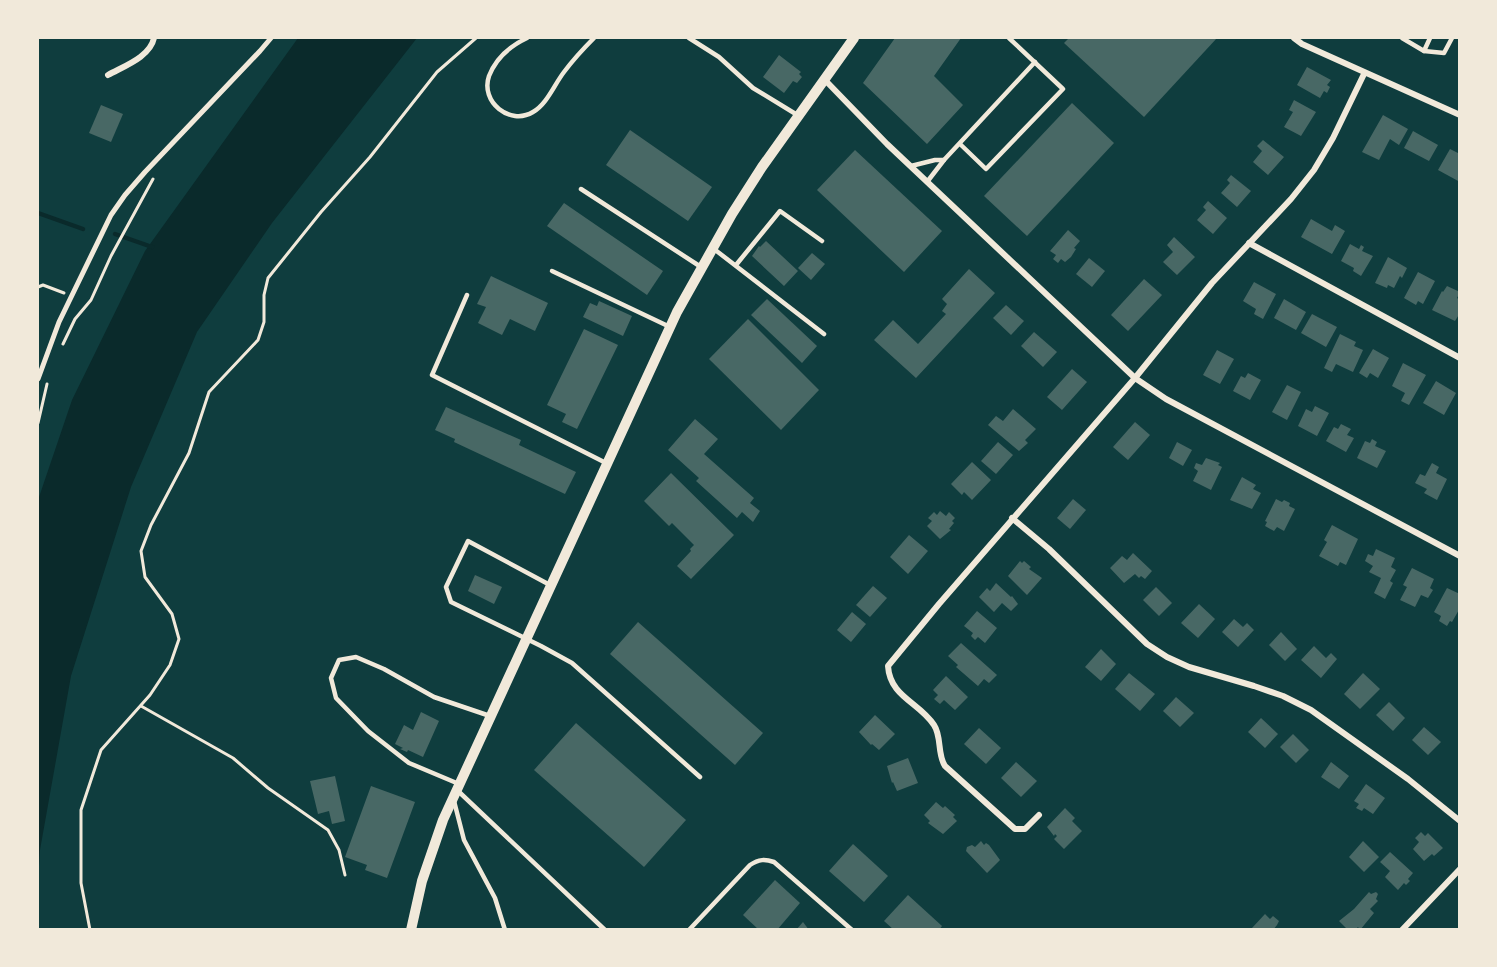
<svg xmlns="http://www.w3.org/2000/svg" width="1497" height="967" font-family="'Libre Baskerville',serif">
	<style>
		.water { fill: #0a2a2b }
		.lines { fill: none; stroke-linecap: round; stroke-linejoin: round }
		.stream { stroke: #0a2a2b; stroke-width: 4.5 }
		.building { fill: #486865 }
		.path { stroke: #f1e9da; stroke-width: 3 }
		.service { stroke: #f1e9da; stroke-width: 4.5 }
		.pedestrian { stroke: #f1e9da; stroke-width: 5 }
		.minor { stroke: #f1e9da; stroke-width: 6 }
		.tertiary { stroke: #f1e9da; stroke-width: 10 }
	</style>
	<rect width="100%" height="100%" fill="#0f3d3e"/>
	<path class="water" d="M298,38h119l-145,185 -75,109 -66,155 -60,189 -31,174 -2,32v-382l34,-100 73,-149z"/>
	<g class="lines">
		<g class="stream">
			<path d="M38,213l45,16"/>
			<path d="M115,234l37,13"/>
		</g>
	</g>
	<g class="building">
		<path d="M895,38h66l-27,38 29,29 -36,39 -64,-61z"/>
		<path d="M1069,38h148l-73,79 -80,-74z"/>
		<path d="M779,55l22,17 -2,2 3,3 -5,6 -4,-2 -9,12 -21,-16z"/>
		<path d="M1307,67l24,13 -4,5 3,2 -3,6 -3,-2 -4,7 -23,-13z"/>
		<path d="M1294,100l22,12 -15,24 -17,-9 9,-15 -4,-2z"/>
		<path d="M1072,103l42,40 -87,93 -43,-40z"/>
		<path d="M101,105l22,9 -12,28 -22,-9z"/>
		<path d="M1383,115l25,14 -9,16 -9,-6 -11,21 -17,-8z"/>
		<path d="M630,130l82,57 -24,34 -82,-56z"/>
		<path d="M1413,131l25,14 -9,16 -25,-13z"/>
		<path d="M1263,140l21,17 -16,18 -15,-13 9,-11 -5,-5z"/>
		<path d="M1450,149l10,5v28l-22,-12z"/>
		<path d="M855,150l87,81 -38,41 -87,-82z"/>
		<path d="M1231,175l20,16 -14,16 -16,-14 9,-10 -3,-3z"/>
		<path d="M1208,201l19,17 -14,16 -16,-14 9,-10 -3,-3z"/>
		<path d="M564,203l99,68 -16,24 -100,-69z"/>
		<path d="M1311,219l21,12 3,-6 10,6 -13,23 -31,-17z"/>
		<path d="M1068,230l12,11 -6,7 2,1 -5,8 -6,5 -4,-3 -3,4 -5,-4 3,-4 -6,-4z"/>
		<path d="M1174,237l21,20 -18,18 -14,-13 10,-10 -6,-7z"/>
		<path d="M766,241l32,30 -14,15 -32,-30 7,-10 1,1z"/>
		<path d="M1350,244l9,5 2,-4 3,2 -2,4 11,5 -12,20 -8,-5 1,-3 -13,-7z"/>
		<path d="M812,253l13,11 -14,16 -13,-12z"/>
		<path d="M1388,257l19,11 -5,10 -2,-2 -6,12 -6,-3 -1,3 -12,-5z"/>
		<path d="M1089,258l16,13 -13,16 -16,-13z"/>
		<path d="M969,269l26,24 -79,85 -42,-38 19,-20 25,24 28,-30 -4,-3 5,-7 -5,-5z"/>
		<path d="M1418,272l17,9 -12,23 -5,-3 -2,4 -12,-7z"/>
		<path d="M491,276l57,27 -13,28 -25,-12 -8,16 -24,-12 8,-16 -9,-3z"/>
		<path d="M1144,279l18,16 -34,36 -17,-16z"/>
		<path d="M1254,282l22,12 -13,25 -9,-5 2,-5 -13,-8z"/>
		<path d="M1447,286l13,6 -3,6 3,2v13l-5,8 -23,-11 10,-19 1,1z"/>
		<path d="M767,299l50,47 -15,17 -51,-48z"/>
		<path d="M1284,299l22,13 -10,18 -22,-12z"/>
		<path d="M599,301l33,15 -9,20 -40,-19 7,-14 7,3z"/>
		<path d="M1006,305l18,16 -13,14 -18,-17z"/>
		<path d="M1312,314l25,13 -11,20 -25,-14z"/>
		<path d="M748,319l71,71 -38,40 -72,-71z"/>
		<path d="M584,329l34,16 -41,84 -15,-7 4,-8 -19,-9z"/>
		<path d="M1034,332l23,20 -14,15 -22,-21z"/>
		<path d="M1340,334l16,8 -2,4 9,4 -10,22 -17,-8 -4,8 -8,-4z"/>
		<path d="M1373,349l16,9 -11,20 -8,-5 -3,5 -8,-5z"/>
		<path d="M1217,350l17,9 -14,25 -17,-9z"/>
		<path d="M1403,363l23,12 -17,30 -8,-4 4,-8 -13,-7z"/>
		<path d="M1072,369l15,13 -25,28 -15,-13z"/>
		<path d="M1248,373l13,7 -11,20 -17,-9 8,-15 4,2z"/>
		<path d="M1436,381l20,12 -12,22 -21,-12z"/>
		<path d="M1287,385l14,7 -14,28 -15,-8z"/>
		<path d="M1315,406l14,7 -12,23 -19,-10 8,-17 6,3z"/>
		<path d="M446,407l75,33 -2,5 57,27 -11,22 -111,-52 1,-3 -20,-9z"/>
		<path d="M1013,409l23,20 -11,11 3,3 -9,8 -31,-26 8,-9 7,5z"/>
		<path d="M695,419l23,20 -14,15 50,44 -4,5 10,8 -7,11 -11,-10 -5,6 -41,-37 3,-3 -31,-28z"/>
		<path d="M1135,422l15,13 -22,25 -15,-13z"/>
		<path d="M1341,424l10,5 -4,6 7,3 -8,14 -20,-11 8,-14 4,2z"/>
		<path d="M1372,439l5,3 -2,4 11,5 -9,17 -20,-10 8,-17 5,2z"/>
		<path d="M998,442l15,13 -17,19 -15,-13z"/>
		<path d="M1177,442l15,8 -9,16 -14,-8z"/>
		<path d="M1206,458l14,5 -2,2 4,2 -11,23 -18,-9 5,-10 -4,-3 2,-5 6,2z"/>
		<path d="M972,462l19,18 -19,20 -8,-8 -2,3 -11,-11z"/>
		<path d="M1432,463l7,4 -3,6 11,6 -10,21 -13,-7 3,-4 -12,-6 5,-9 5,2z"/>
		<path d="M671,473l63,62 -43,44 -14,-13 14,-15 -1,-2 4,-4 -22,-22 -3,3 -25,-25z"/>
		<path d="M1242,477l14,8 -3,4 8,4 -9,16 -22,-9z"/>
		<path d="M1073,499l13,11 -16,19 -13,-11z"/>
		<path d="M1276,499l6,3 2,-2 6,3 -1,3 6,3 -11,22 -7,-4 -3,4 -9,-5 2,-4 -2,-1z"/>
		<path d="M940,511l6,5 3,-4 6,6 -3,3 2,2 -5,6 2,1 -11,9 -13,-13 5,-5 -4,-3 6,-6 3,3z"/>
		<path d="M1332,525l26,14 -12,26 -6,-3 -2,4 -19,-10 8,-14 -3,-2z"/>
		<path d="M909,535l19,16 -20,23 -18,-17z"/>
		<path d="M1376,549l19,9 -4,9 5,3 -6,11 3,2 -8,16 -11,-6 7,-15 -12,-6 4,-6 -8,-5 3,-7 5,2z"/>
		<path d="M1133,553l19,18 -7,8 -4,-3 -2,2 -4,-4 -11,9 -14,-15 12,-12 5,4z"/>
		<path d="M1020,561l2,2 2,-2 7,6 -2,2 13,9 -15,17 -19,-19z"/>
		<path d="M1412,568l22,11 -4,9 3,2 -5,8 -7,-3 -6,12 -15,-7 7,-13 -4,-2z"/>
		<path d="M475,575l27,12 -8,17 -26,-13z"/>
		<path d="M996,583l15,14 1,-1 6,8 -7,7 -9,-8 -8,9 -15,-15 8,-9 3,3z"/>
		<path d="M873,586l14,12 -17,19 -14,-12z"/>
		<path d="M1156,587l16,16 -13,13 -16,-16z"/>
		<path d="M1447,588l13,6v14l-8,14 -2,-1 -3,5 -8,-5 2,-5 -7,-4z"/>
		<path d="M1199,604l16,15 -17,19 -17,-15z"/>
		<path d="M977,611l20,17 -12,15 -7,-6 -3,3 -4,-4 2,-3 -9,-7z"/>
		<path d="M852,612l14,12 -15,18 -14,-12z"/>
		<path d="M1234,619l9,8 4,-4 7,7 -16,17 -16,-15z"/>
		<path d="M638,622l125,111 -28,32 -125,-111z"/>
		<path d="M1281,632l16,17 -12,12 -16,-16z"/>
		<path d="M961,643l36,32 -8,8 -5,-4 -6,7 -22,-19 2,-2 -10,-9z"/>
		<path d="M1314,646l12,12 5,-5 6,6 -16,19 -20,-18z"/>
		<path d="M1101,649l15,15 -15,17 -16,-14z"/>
		<path d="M1129,673l26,21 -15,17 -25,-22z"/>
		<path d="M1363,673l17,16 -20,20 -16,-15z"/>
		<path d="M946,676l22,21 -13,13 -11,-10 -4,4 -6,-5 4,-4 -5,-5z"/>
		<path d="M1176,697l18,16 -14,14 -17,-16z"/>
		<path d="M1389,702l16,16 -12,13 -17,-16z"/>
		<path d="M421,712l18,9 -16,36 -15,-7 -1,2 -7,-3 3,-1 -8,-4 9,-19 9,5z"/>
		<path d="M875,715l20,19 -16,16 -7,-6 -1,1 -12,-13z"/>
		<path d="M1261,718l17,16 -13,14 -17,-16z"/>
		<path d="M576,723l110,97 -42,47 -110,-97z"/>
		<path d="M1424,727l17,15 -13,13 -16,-15z"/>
		<path d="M979,728l22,20 -15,16 -22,-20z"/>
		<path d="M1293,734l16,16 -13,13 -16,-16z"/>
		<path d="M908,758l10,25 -21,8 -4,-9 -1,1 -5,-17z"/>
		<path d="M1016,762l21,19 -16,16 -20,-19z"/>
		<path d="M1331,762l18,14 -10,13 -18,-12z"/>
		<path d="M335,776l10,45 -13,3 -3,-13 -11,3 -8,-33z"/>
		<path d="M1366,784l19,14 -12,16 -9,-6 -2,3 -6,-3 3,-4 -5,-3z"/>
		<path d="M371,786l44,16 -28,76 -22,-8 2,-5 -22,-8z"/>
		<path d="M936,802l7,6 2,-2 10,9 -2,2 4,4 -14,13 -15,-11 2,-2 -6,-6z"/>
		<path d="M1065,808l10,10 -3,3 10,10 -18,18 -10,-10 3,-3 -2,-2 -1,2 -7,-9z"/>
		<path d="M1421,832l4,4 3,-3 15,15 -9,8 -2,-2 -8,7 -11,-12 6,-7 -4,-4z"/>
		<path d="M981,841l3,4 2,-2 3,2 11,15 -13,13 -21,-22 1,-4 5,-2 3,2z"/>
		<path d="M1363,841l16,16 -15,15 -15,-15z"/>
		<path d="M853,844l35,32 -24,26 -35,-31z"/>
		<path d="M1390,852l23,21 -5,6 2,2 -4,4 -2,-2 -6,7 -13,-13 5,-6 -10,-9z"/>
		<path d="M775,880l25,23 -23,27h-18l-16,-15z"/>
		<path d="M1369,892l2,2 5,-2 2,2 -2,5 2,2 -8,8 4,4 -14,17 -2,-3 -3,3h-7l-9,-9 15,-12z"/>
		<path d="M908,895l34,31 -3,4h-45l-10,-9z"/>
		<path d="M1265,914l5,5 3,-3 6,5 -2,4 -4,5h-20l-1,-2z"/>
		<path d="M803,922l6,8h-13z"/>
	</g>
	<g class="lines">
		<g class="path">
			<path d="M38,287l5,-2 21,8"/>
			<path d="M63,344l12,-25 16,-19 20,-44 42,-77"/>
			<path d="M38,423l9,-39"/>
			<path d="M141,706l92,52 35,30 60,42 11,20 6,25"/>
			<path d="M90,930l-9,-47v-73l20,-60 49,-55 20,-30 9,-26 -7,-25 -27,-37 -4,-26 10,-26 38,-72 20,-61 49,-52 6,-18v-27l4,-17 53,-66 49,-55 67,-85 39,-34"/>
		</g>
		<g class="service">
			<path d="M527,38c-17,8 -31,20 -38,38 -9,26 21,50 44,36 14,-8 21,-27 31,-40 9,-12 19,-23 30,-34"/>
			<path d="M689,38l30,19 34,31 46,28"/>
			<path d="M1402,38l22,13 20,2 8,-15"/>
			<path d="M1424,51l6,-13"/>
			<path d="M960,144l26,25 77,-80 -54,-51"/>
			<path d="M911,166l24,-6h9"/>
			<path d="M927,182l17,-22 91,-98"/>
			<path d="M581,189l120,78"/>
			<path d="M714,249l110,85"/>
			<path d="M736,265l44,-54 42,30"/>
			<path d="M552,271l118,56"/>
			<path d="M467,295l-35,80 174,88"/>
			<path d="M550,585l-82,-44 -22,46 5,15 90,44 31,17 128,114"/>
			<path d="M459,784l-50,-21 -41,-32 -32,-33 -5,-20 8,-18 17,-3 28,12 50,28 56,19"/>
			<path d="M457,790l148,140"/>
			<path d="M454,801l10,39 31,58 10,32"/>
			<path d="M689,930l61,-65c9,-6 15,-6 24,-3l78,68"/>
		</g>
		<path class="pedestrian" d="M38,379l21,-57 52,-107 14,-20 20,-23 115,-121 11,-13"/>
		<g class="minor">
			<path d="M1294,38l8,6 158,71"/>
			<path d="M108,75c16,-9 42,-18 46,-37"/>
			<path d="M825,80l62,64 248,234 31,21 294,157"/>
			<path d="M1249,243l211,115"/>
			<path d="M1012,518l37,31 98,95 20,13 22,10 65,19 29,10 28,14 97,69 52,42"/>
			<path d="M1039,815l-14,14h-10l-70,-63c-8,-12 -3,-29 -11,-41 -15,-23 -44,-28 -46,-59l51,-62 196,-226 77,-95 79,-84 23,-29 19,-32 31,-64"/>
			<path d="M1402,930l58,-61"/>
		</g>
		<path class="tertiary" d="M411,930l11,-49 21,-61 234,-508 55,-98 30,-47 92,-129"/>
	</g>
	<rect width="1497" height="967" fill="none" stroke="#f1e9da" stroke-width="78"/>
</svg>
